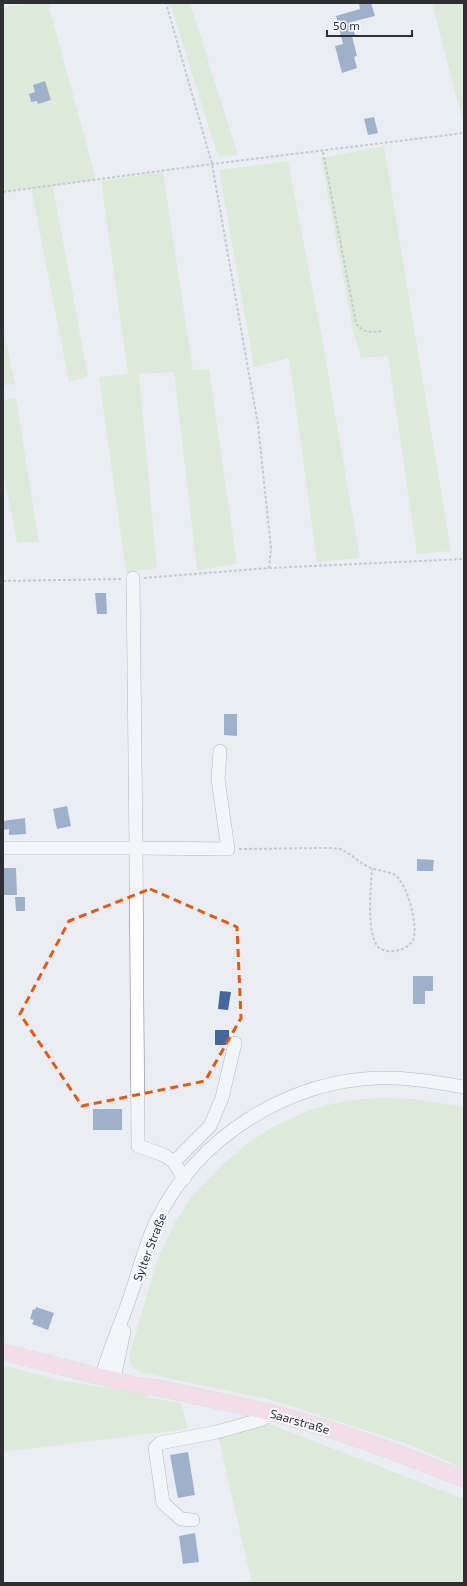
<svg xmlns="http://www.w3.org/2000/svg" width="467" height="1586" font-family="'Exo 2',sans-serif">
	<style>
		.green { fill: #cfe4b9 }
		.building { fill: #42679d }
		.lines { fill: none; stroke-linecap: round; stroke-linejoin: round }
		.minor-casing { stroke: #73767c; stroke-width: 14 }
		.major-casing { stroke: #c9c9ca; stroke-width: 17 }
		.path { stroke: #9a9da2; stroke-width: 2; stroke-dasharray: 3 2; stroke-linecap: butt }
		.minor { stroke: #fff; stroke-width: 13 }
		.major { stroke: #fecbd7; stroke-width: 16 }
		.marked { fill: none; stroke: #e8590c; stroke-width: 3; stroke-dasharray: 8 5; stroke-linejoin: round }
		.labels { text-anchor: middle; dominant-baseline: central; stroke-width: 4; stroke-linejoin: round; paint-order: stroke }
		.street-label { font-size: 12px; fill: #2e2f32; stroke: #f9fbff }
	</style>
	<rect width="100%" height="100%" fill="#eaeef4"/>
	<g class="green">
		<path d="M31,3h17l48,176 -43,7 35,191 -19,5 -38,-194 -28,4v-184z"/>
		<path d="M170,3h20l48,152 -20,2z"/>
		<path d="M432,3h32v123z"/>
		<path d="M384,146l67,405 -34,3 -29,-198 -27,2 -8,-27 -32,-173z"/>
		<path d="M288,161l36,188 36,209 -43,4 -28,-204 -35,9 -35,-197z"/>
		<path d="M163,172l30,198 16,-1 28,195 -40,6 -23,-198 -35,2 18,194 -31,5 -27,-196 29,-3 -27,-193z"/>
		<path d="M3,328l12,56 -12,1z"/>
		<path d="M16,398l23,144h-22l-14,-71v-71z"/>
		<path d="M382,1098l33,1 49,8v362l-53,-24 -143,-46 -129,-27 -7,-6 -3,-9 28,-97 18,-38 17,-26 30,-31 27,-23 29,-18 34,-15 37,-9z"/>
		<path d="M3,1365l51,14 93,16 -1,2 35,6 7,26 -185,23z"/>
		<path d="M254,1418l210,81v84h-231l18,-3 -33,-144z"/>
	</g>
	<g class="building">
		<path d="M359,3h12l4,13 -24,6 4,13 -3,1 5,20 -3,1 3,11 -15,5 -7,-27 8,-2 -7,-28 24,-7z"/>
		<path d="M45,81l6,19 -13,4 -1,-3 -6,1 -2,-8 6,-2 -2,-7z"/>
		<path d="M374,117l4,16 -10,2 -4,-16z"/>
		<path d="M95,593h11l1,21h-10z"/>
		<path d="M224,714h13v22l-13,-1z"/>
		<path d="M67,806l4,20 -14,3 -4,-20z"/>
		<path d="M25,818l1,16 -17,1v-6l-6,1v-9z"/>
		<path d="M417,859l17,1 -1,11h-16z"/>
		<path d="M3,868h13l1,27h-14z"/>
		<path d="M15,897h10v14h-9z"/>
		<path d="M413,976h20v15h-8v13h-12z"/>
		<path d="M220,991l11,1 -3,18 -10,-1z"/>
		<path d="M215,1030h14v8l-3,7h-11z"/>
		<rect x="93" y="1109" width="29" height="21"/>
		<path d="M36,1307l18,6 -6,17 -16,-6 2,-4 -4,-1 3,-10 2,1z"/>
		<path d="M188,1452l7,43 -17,3 -8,-43z"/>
		<path d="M195,1533l4,29 -16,2 -4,-28z"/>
	</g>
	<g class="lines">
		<defs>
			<g id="minor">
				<path d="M133,578l3,270 92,1 -10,-70 2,-28"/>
				<path d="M3,848h133l2,298 26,9 10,7"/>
				<path d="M184,1179l-10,-17 36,-36 12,-28 13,-55"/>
				<path d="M102,1376c7,-27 19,-52 28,-79 9,-26 15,-53 27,-77 41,-83 129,-138 220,-142 30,-1 58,4 87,9"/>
				<path d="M114,1379l10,-48"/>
				<path d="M193,1520l-12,-1 -18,-16 -8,-55 5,-5 57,-11 46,-13 6,-7"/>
			</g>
			<path id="major" d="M3,1352l131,33 25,3 110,24 60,17 60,21 75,29"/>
		</defs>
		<use href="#minor" class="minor-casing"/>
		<use href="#major" class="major-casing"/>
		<g class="path">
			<path d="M323,152l33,171c7,11 15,9 27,8"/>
			<path d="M3,192l209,-28 252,-31"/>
			<path d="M269,568l195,-9"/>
			<path d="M144,578l125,-10 2,-20 -13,-123 -46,-261 -46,-161"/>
			<path d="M3,581l119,-2"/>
			<path d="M239,849l89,-1c3,0 8,0 12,1 11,4 20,15 31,19 8,3 16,3 24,7 12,8 24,52 18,65 -4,7 -11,10 -18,11 -5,1 -12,0 -17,-4 -12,-14 -7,-60 -6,-78"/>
		</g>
		<use href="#minor" class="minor"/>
		<use href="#major" class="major"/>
	</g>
	<path d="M0 0H467V1586H0ZM150,889l87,38 4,91 -36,63 -123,25 -62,-92 49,-93z" fill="#eaeef4" fill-opacity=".55" fill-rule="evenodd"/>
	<path class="marked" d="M150,889l87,38 4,91 -36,63 -123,25 -62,-92 49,-93z"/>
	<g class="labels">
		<g class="street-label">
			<text transform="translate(149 1247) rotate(-69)">Sylter Straße</text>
			<text transform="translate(300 1421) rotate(16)">Saarstraße</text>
		</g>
	</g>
	<rect width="467" height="1586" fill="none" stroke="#2e2f32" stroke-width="8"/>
	<path d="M327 30v6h85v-6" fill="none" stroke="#2e2f32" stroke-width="2"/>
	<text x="333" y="30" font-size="12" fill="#2e2f32" stroke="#f9fbff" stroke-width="3" paint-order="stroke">50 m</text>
</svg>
